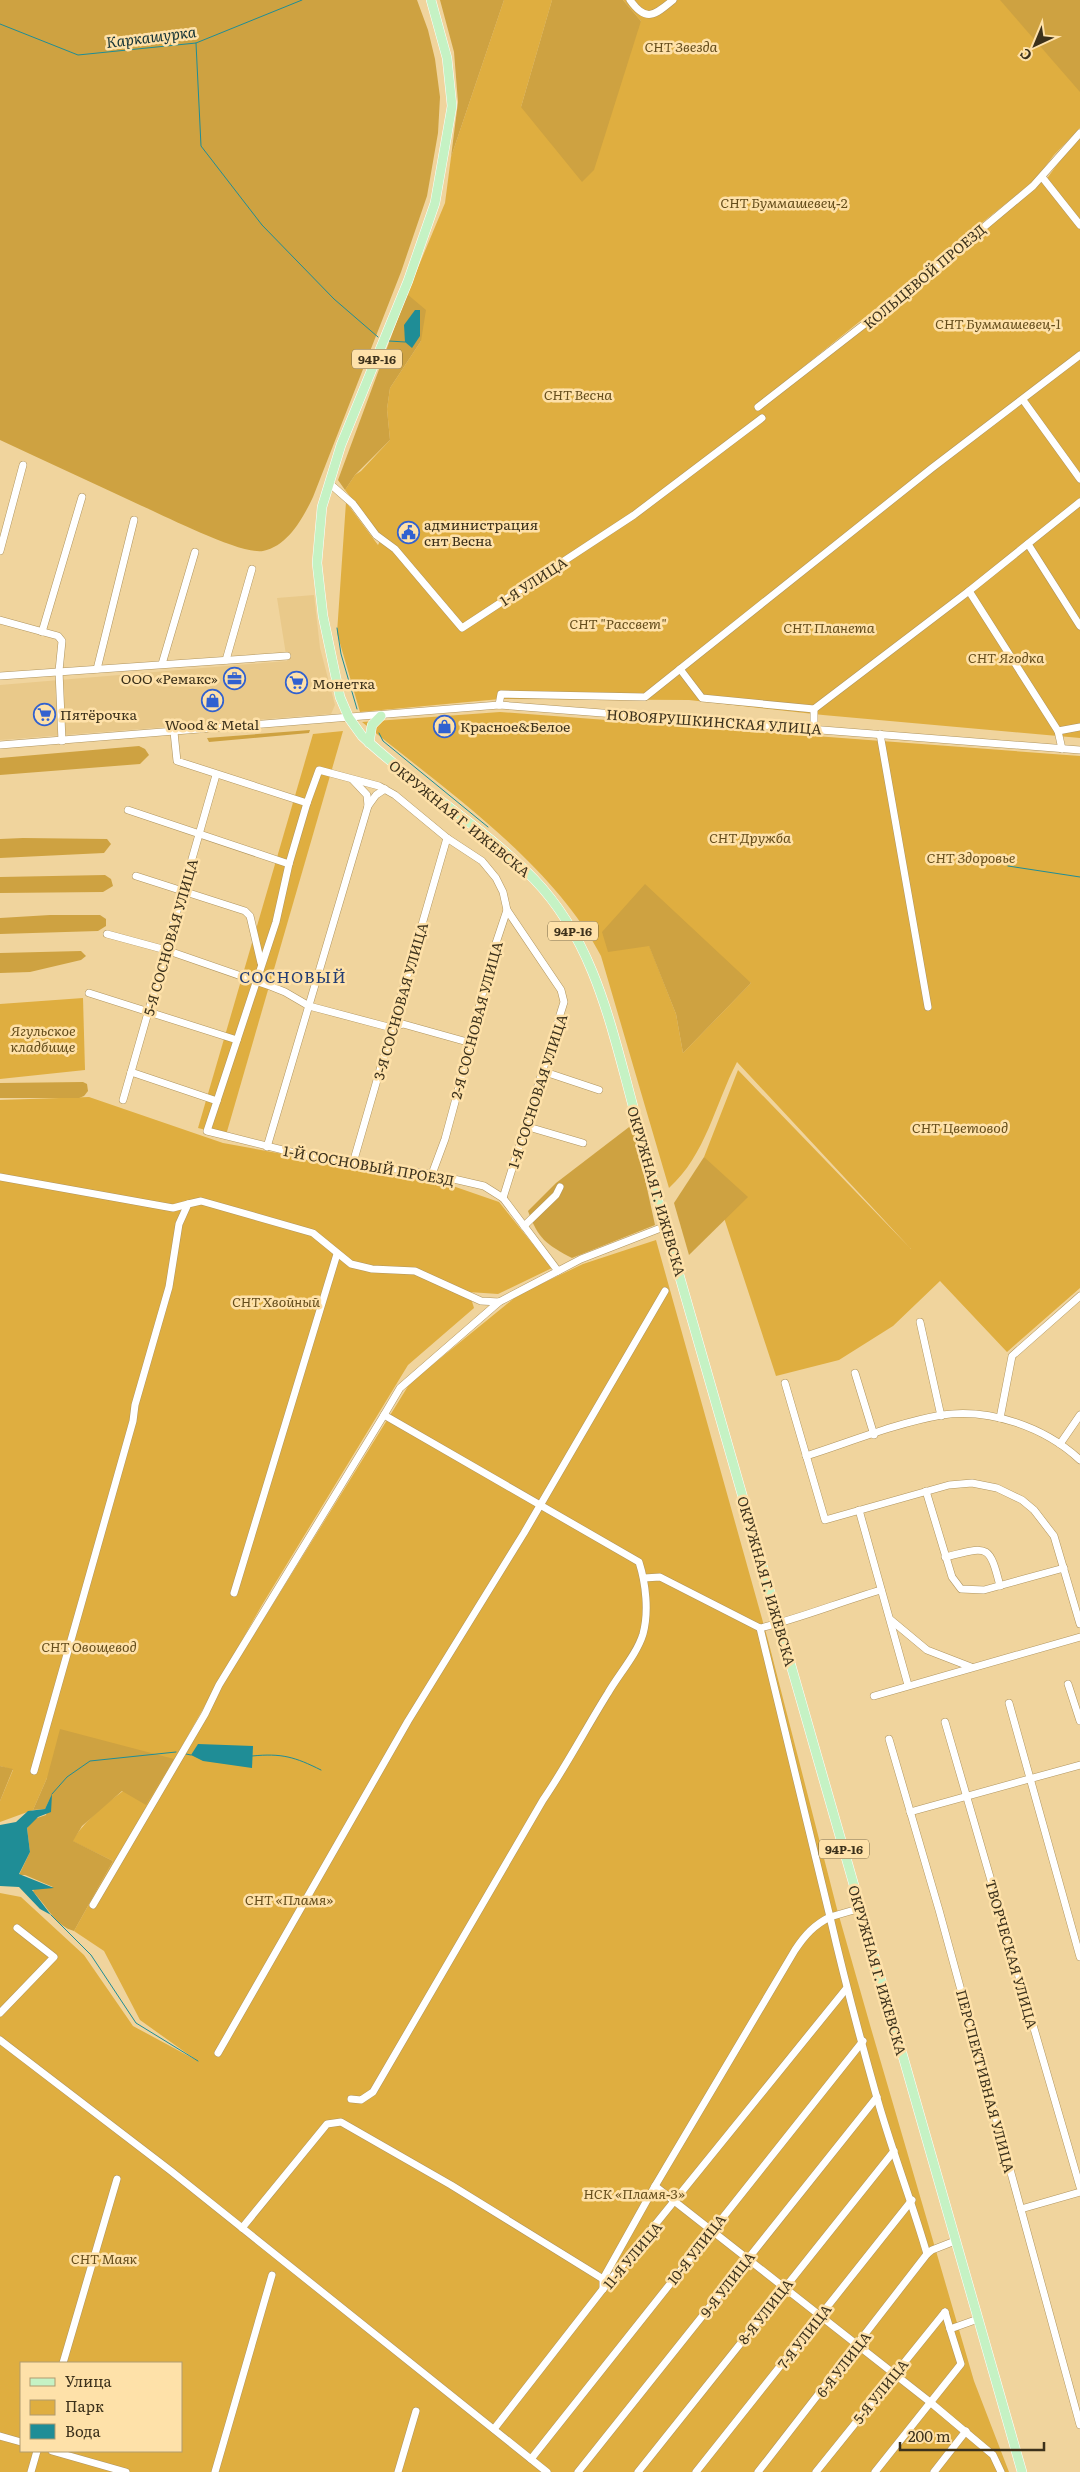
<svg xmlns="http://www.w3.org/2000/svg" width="1080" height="2472" font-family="Literata,serif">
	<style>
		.built { fill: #e9c98a }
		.green { fill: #dfae40; fill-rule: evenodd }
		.forest { fill: #cea241 }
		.water { fill: #1f8d96 }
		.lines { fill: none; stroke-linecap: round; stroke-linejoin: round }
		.stream { stroke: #1f8d96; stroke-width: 1 }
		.minor-casing { stroke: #b0955f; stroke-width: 8 }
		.major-casing { stroke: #fff; stroke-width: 10 }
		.minor { stroke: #fff; stroke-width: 7 }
		.major { stroke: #c5f2c4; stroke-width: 9 }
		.labels { text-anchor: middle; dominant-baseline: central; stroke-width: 5; stroke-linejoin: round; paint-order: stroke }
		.shield { fill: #fee1a9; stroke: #766646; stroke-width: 1 }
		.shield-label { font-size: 12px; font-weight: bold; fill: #3c311b }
		.park-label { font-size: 14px; font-style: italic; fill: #654d1b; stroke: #fee1a9 }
		.street-label { font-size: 14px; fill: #3c311b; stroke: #fee1a9 }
		.poi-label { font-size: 14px; fill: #3c311b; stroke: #fee1a9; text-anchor: start }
		.water-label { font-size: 15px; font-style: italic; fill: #133235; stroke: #fee1a9 }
		.quarter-label { font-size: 16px; letter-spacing: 1px; fill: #233d74; stroke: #fee1a9 }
	</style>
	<rect width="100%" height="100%" fill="#f0d49d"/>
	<path class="built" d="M314,595l6,53 15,57 -4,9 -331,26v-55l287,-24 -10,-63z"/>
	<g class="green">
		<path d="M504,0h48l-31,107 120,-86 -18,-21h381l76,91v37l-26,27 -19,25 -280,226 2,3 155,-121 136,-111 22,-30 10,-9v600l-257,-23 -134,-15 -189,-1 -140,13 -23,-79 9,-131 32,43 4,-8 -37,-47 10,-15 6,-4 29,-31 -3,-31 3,-21 31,-47 -14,-47 38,-91 6,-46z"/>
		<path d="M500,712l580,44v532l-73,64 -67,-71 -47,45 -54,34 -63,16 -72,-219 34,-87 173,179 -174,-187c-22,42 -31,93 -68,126l-68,-232c-49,-94 -157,-167 -239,-234zM649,945l102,38 -68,70 -7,-39z"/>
		<path d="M343,731l-117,404 -28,-7 115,-394z"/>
		<path d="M83,998l2,72 -85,9v-75z"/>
		<path d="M89,1097l134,46 224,41 52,18 53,66 -54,26 -29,-2 5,16 -66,57 -146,240 -84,148 25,-36 207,-334 108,-88 65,-31 73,-24 112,400 69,269 33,116 104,356 35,91h-1009v-579l21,4 63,58 49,71 63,34 -56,-40 -36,-69 -30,-20 39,-70 -41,-20c24,-37 65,-59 101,-82l-126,19 -14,32 -33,12v-21l13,-31 -13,-4v-666zM21,2363h160v88h-160z"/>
	</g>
	<g class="forest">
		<path d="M0,0h417l11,30 7,29 5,38 -2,36 -11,63 -26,76 -88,225c-10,21 -25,49 -50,54 -22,4 -98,-35 -121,-45 -47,-22 -95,-44 -142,-66z"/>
		<path d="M440,0h64l-53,157 7,-55 -4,-50z"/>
		<path d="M552,0h71l18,21 -47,149 -12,12 -61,-75z"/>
		<path d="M1000,0h80v92z"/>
		<path d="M407,294l19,16 -5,31 -31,47 -3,21 3,31 -35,35 -10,15 -7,-10z"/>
		<path d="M310,730l-1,3 -100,9 -2,-4z"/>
		<path d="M139,746l6,3 4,6 -9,9 -140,11v-17z"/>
		<path d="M23,838l84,1 4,5 -7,9 -104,5v-19z"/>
		<path d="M105,875l6,4 2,7 -10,6 -103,1v-16z"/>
		<path d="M645,884l106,99 -68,70 -7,-39 -27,-68 -41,6 -6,-20z"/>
		<path d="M50,915h50l6,4v7l-8,5 -98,3v-16z"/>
		<path d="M81,951l5,5 -5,4 -51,12 -30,1v-20z"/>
		<path d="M83,1082l4,2 1,7 -4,5 -5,2h-79v-15z"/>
		<path d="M633,1124l22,101 -83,33c-25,-13 -34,-19 -44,-47l28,-28z"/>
		<path d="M704,1157l44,40 -59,58 -15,-52z"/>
		<path d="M60,1729l114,30 -28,46 -24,-14 -40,35 -9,15 40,20 -39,70c-19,-5 -28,-27 -41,-39l1,-4 19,-1 -28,-12h-6l11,-23 -3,-24 7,-9 12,-4 4,-16 -5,10 -12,1 14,-32z"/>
		<path d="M0,1766l13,3 -13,32z"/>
	</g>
	<g class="water">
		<path d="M415,310h5v26l-8,12 -7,-6 -1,-17z"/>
		<path d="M198,1744l55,2 -1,22 -49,-7 -12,-6z"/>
		<path d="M52,1794l-1,18 -13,5 -11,11 3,24 -11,22 35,14 -22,2 19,25 -11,-6 -21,-22 -19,-1v-61l16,-3 12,-11 17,-2z"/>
	</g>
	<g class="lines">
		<g class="stream">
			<path d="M0,24l78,31 118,-12 106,-43"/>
			<path d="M196,43l5,103 61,79 72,74 44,38"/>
			<path d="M389,341l16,1"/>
			<path d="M337,628l4,26 16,55"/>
			<path d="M379,733l4,8 105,86"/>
			<path d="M1008,866l72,11"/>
			<path d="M186,1754l5,1"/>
			<path d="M252,1756c30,-3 43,1 69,14"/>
			<path d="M52,1794l15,-17 23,-16 86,-9"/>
			<path d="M51,1915l40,40 45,68 62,38"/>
		</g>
		<defs>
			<g id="minor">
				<path d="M630,0c16,23 25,15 43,0"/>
				<path d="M1042,177l38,48"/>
				<path d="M1023,400l57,79"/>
				<path d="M758,407l153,-119 122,-102 47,-53"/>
				<path d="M329,483l24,21 23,31 19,14 67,79 172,-113 128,-97"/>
				<path d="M1028,544l52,82"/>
				<path d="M0,551l23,-86"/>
				<path d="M969,591l89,140 4,18"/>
				<path d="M0,620l58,16 4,5 -3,30 3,70"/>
				<path d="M42,632l40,-135"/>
				<path d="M226,660l26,-91"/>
				<path d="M162,664l33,-112"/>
				<path d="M97,669l37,-149"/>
				<path d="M680,669l22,29 112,11"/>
				<path d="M0,676l287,-20"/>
				<path d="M499,705l2,-11 144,3 287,-229 148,-113"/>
				<path d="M814,728v-19l155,-118 111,-89"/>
				<path d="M1058,731l22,-4"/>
				<path d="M174,732l3,29 130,42 12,-33 60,16 16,9 52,43 35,23 14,17 7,14 4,18 -17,51 -19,82 -26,96 -13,35"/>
				<path d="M880,734l48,273"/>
				<path d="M0,745l499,-40 581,45"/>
				<path d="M368,806l8,-11 9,-6"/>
				<path d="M128,810l161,54"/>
				<path d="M136,876l109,35 5,5 11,47"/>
				<path d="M107,934l59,16 104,36 15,6 24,14 83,22 11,-4 68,19"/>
				<path d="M89,993l148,47"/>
				<path d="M542,1071l57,19"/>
				<path d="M131,1072l86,29 -10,30 108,27 117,16 52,12 19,12 55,73"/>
				<path d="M123,1100l93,-325"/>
				<path d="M217,1101l59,-179 13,-58 18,-61"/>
				<path d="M525,1126l58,17"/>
				<path d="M267,1147l101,-341 -1,-11 -14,-15"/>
				<path d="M353,1163l94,-325"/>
				<path d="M0,1177l173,31 15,-4"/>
				<path d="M503,1198l61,-196 -3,-12 -54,-80"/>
				<path d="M524,1226l32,-31 4,-8"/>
				<path d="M920,1322l21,94"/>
				<path d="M855,1373l19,62"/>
				<path d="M785,1383l40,137 124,-35 23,-2 25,5 25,12 12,10 20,26 26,88"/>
				<path d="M1000,1418l12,-62 68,-60"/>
				<path d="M1060,1444l20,-29"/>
				<path d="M806,1456c44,-14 90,-33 136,-41 48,-7 103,12 138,45"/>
				<path d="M926,1491l26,86 9,12 23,1 80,-22"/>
				<path d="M859,1510l49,175"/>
				<path d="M945,1557c42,-10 44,-15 55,29"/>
				<path d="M644,1578l16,-1 100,51c41,-10 80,-26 121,-38"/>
				<path d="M234,1593l103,-339"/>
				<path d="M891,1620l36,30 44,17"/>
				<path d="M760,1628l70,289 31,-9"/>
				<path d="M1068,1684l12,37"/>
				<path d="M874,1696l206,-59"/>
				<path d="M1009,1703l71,254"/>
				<path d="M945,1722l135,465"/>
				<path d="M889,1739l50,171 141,515"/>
				<path d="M34,1771l99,-350 2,-16 34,-118 10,-63 9,-20 13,-3 112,32 38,31 21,5 43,2 66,30 18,1 82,-43 85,-33"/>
				<path d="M910,1812l170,-47"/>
				<path d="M93,1905l112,-191 14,-29 165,-270"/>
				<path d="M0,2013l54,-56 -37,-29"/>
				<path d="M0,2040l171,131 376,301"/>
				<path d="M218,2053l190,-332 116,-188 141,-242"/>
				<path d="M351,2099l10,1 12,-8 170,-292c24,-35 43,-72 65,-107 11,-19 29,-39 35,-59 6,-22 3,-50 -4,-72l-255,-147 16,-27 99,-86"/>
				<path d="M655,2186l140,-236c10,-15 19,-25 35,-33 14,61 30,121 47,181 15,53 35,104 50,156"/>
				<path d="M1021,2209l59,-17"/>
				<path d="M242,2228l85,-104 14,-2 110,63 152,94"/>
				<path d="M603,2289v-10l52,-93 275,216 63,53 8,17"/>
				<path d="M945,2312l5,17 28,-10"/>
				<path d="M63,2363l54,-184"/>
				<path d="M494,2429l109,-140 243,-300"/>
				<path d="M0,2436l21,6"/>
				<path d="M52,2451l74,21"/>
				<path d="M531,2459l332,-418"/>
				<path d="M31,2472l6,-21"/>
				<path d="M215,2472l57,-197"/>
				<path d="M398,2472l18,-61"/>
				<path d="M578,2472l299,-375"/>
				<path d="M638,2472l256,-321"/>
				<path d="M696,2472l216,-272"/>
				<path d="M758,2472l169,-218 5,-4 23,-9"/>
				<path d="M816,2472l129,-160"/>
				<path d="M875,2472l86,-108 -11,-35"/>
				<path d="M934,2472l32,-41"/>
			</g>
			<g id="major">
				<path d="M431,0l16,58 5,48 -17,97 -27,78 -67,164 -19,62 -5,56 6,53 17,81 9,21 13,18c54,51 120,90 172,143 53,55 72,126 91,197 11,42 22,83 33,125l364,1271"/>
				<path d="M369,743l3,-18 9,-9"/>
			</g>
		</defs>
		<use href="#minor" class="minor-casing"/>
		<use href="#major" class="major-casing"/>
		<use href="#minor" class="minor"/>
		<use href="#major" class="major"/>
	</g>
	<defs>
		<symbol id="civic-ring" viewBox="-11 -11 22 22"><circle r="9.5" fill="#fee1a9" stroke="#3161d0" stroke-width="1.5"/><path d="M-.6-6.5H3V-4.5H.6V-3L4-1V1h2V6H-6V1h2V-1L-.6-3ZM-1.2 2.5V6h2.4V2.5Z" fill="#3161d0"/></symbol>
		<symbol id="office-ring" viewBox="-11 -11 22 22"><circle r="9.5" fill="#fee1a9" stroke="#3161d0" stroke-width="1.5"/><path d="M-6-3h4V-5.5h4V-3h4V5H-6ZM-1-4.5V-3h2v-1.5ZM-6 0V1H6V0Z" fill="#3161d0"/></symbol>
		<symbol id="supermarket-ring" viewBox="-11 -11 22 22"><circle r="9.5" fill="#fee1a9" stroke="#3161d0" stroke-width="1.5"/><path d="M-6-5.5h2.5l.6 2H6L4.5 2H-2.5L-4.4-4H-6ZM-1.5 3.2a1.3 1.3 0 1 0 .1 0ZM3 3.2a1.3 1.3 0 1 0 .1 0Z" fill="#3161d0"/></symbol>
		<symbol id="shop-ring" viewBox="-11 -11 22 22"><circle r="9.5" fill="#fee1a9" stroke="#3161d0" stroke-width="1.5"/><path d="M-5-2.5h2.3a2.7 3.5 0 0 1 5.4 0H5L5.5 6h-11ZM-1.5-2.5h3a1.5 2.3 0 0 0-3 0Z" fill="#3161d0"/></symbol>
	</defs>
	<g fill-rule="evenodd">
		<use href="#civic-ring" x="396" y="520" width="25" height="25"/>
		<use href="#office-ring" x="222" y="666" width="25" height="25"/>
		<use href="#supermarket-ring" x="284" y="670" width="25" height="25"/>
		<use href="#shop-ring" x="200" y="688" width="25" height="25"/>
		<use href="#supermarket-ring" x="32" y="702" width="25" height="25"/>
		<use href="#shop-ring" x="432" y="714" width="25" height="25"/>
	</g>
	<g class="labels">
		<g class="shield">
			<rect x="352" y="349.5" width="50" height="19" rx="4"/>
			<rect x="548" y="921.5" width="50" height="19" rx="4"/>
			<rect x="819" y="1839.5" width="50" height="19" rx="4"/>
		</g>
		<g class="shield-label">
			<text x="377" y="359">94Р-16</text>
			<text x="573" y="931">94Р-16</text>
			<text x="844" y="1849">94Р-16</text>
		</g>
		<g class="park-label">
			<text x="681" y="46">СНТ Звезда</text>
			<text x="784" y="202">СНТ Буммашевец-2</text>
			<text x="998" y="323">СНТ Буммашевец-1</text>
			<text x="578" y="394">СНТ Весна</text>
			<text x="618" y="623">СНТ "Рассвет"</text>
			<text x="829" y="627">СНТ Планета</text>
			<text x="1006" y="657">СНТ Ягодка</text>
			<text x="750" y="837">СНТ Дружба</text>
			<text x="971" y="857">СНТ Здоровье</text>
			<text x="43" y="1030">Ягульское<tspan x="43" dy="16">кладбище</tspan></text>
			<text x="960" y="1127">СНТ Цветовод</text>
			<text x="276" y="1301">СНТ Хвойный</text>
			<text x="89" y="1646">СНТ Овощевод</text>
			<text x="289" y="1899">СНТ «Пламя»</text>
			<text x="634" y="2193">НСК «Пламя-3»</text>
			<text x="104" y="2258">СНТ Маяк</text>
		</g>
		<g class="street-label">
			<text transform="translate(924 276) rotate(-40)">КОЛЬЦЕВОЙ ПРОЕЗД</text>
			<text transform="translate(533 581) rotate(-33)">1-Я УЛИЦА</text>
			<text transform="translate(714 721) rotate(4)">НОВОЯРУШКИНСКАЯ УЛИЦА</text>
			<text transform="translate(460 818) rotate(39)">ОКРУЖНАЯ Г. ИЖЕВСКА</text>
			<text transform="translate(170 937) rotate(-74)">5-Я СОСНОВАЯ УЛИЦА</text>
			<text transform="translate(400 1001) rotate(-74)">3-Я СОСНОВАЯ УЛИЦА</text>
			<text transform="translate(476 1020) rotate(-75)">2-Я СОСНОВАЯ УЛИЦА</text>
			<text transform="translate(537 1091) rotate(-72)">1-Я СОСНОВАЯ УЛИЦА</text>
			<text transform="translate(369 1165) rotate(10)">1-Й СОСНОВЫЙ ПРОЕЗД</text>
			<text transform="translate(657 1191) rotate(74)">ОКРУЖНАЯ Г. ИЖЕВСКА</text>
			<text transform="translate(767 1581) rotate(74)">ОКРУЖНАЯ Г. ИЖЕВСКА</text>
			<text transform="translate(1012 1954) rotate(74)">ТВОРЧЕСКАЯ УЛИЦА</text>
			<text transform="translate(878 1970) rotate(74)">ОКРУЖНАЯ Г. ИЖЕВСКА</text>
			<text transform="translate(986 2081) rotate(75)">ПЕРСПЕКТИВНАЯ УЛИЦА</text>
			<text transform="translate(696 2249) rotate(-52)">10-Я УЛИЦА</text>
			<text transform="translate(632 2255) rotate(-50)">11-Я УЛИЦА</text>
			<text transform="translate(727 2284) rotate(-52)">9-Я УЛИЦА</text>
			<text transform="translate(765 2311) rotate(-52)">8-Я УЛИЦА</text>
			<text transform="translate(804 2336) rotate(-52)">7-Я УЛИЦА</text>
			<text transform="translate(843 2364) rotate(-52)">6-Я УЛИЦА</text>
			<text transform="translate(880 2391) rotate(-51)">5-Я УЛИЦА</text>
		</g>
		<g class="poi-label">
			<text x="424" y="524">администрация<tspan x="424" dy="16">снт Весна</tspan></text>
			<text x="218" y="678" text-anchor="end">ООО «Ремакс»</text>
			<text x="312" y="683">Монетка</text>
			<text x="60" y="714">Пятёрочка</text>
			<text x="212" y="724" text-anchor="middle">Wood &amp; Metal</text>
			<text x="460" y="726">Красное&amp;Белое</text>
		</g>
		<g class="water-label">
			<text transform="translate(151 36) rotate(-7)">Каркашурка</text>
		</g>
		<g class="quarter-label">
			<text x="293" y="976">СОСНОВЫЙ</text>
		</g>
	</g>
	<rect x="20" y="2362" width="162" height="90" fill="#fee1a9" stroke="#b09b70"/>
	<rect x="30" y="2378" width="25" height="8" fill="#c5f2c4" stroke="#b09b70"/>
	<text x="65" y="2387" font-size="15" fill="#3c311b">Улица</text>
	<rect x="30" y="2400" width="25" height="15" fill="#dfae40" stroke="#b09b70"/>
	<text x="65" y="2412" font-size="15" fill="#3c311b">Парк</text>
	<rect x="30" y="2424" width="25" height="15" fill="#1f8d96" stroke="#b09b70"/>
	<text x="65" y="2437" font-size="15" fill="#3c311b">Вода</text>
	<g transform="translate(1035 45) rotate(224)" stroke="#fee1a9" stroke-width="4" paint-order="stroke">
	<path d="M0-4L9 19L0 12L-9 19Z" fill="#3c311b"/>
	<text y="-8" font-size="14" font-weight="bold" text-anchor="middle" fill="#3c311b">С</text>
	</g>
	<path d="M900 2442v8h144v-8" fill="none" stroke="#3c311b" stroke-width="2.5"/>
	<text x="908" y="2442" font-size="15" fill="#3c311b" stroke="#fee1a9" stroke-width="4" paint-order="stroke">200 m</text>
</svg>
